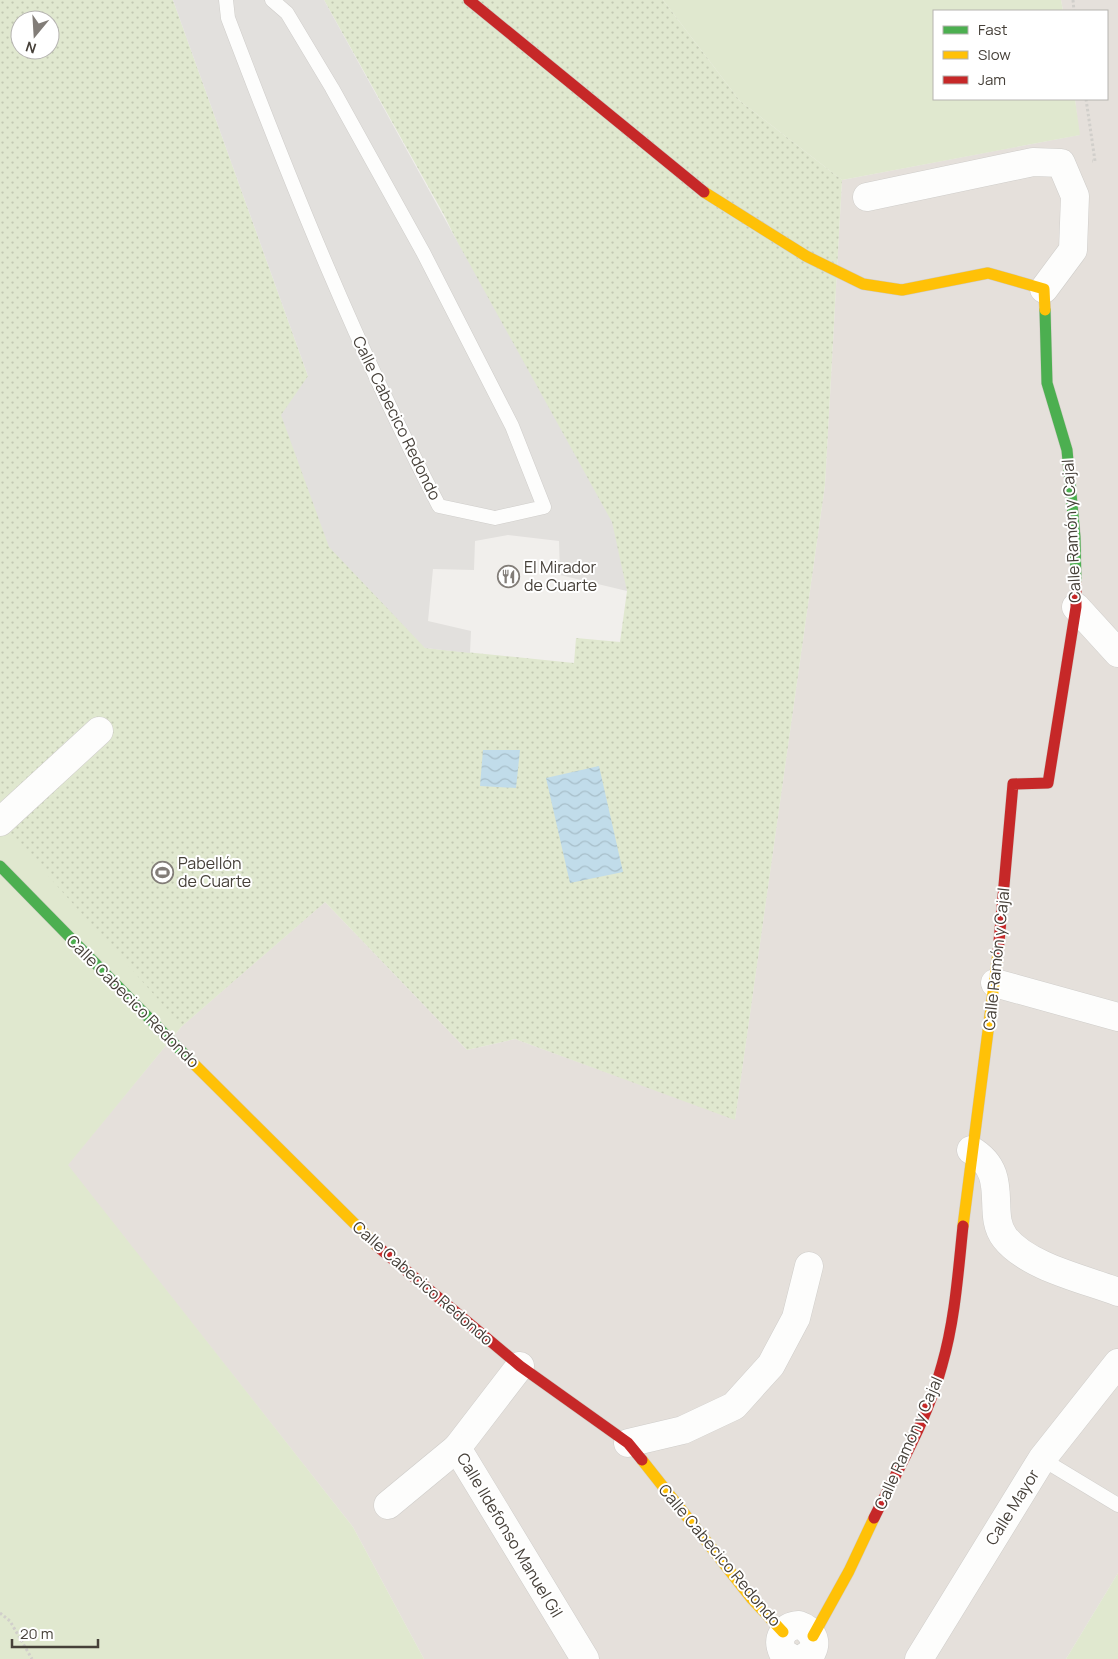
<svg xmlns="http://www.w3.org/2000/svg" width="1118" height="1659" font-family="Manrope,sans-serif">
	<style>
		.residential { fill: #e5e0db }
		.green { fill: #e0e8cf }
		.park { fill: url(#park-dots); fill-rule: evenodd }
		.parking { fill: #e2e0dd }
		.water { fill: url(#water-waves) }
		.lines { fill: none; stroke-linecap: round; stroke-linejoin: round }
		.lane-casing { stroke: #cfcdca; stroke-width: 15 }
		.street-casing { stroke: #cfcdca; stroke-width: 29 }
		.fast-casing { stroke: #d0cbc4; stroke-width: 12 }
		.slow-casing { stroke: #d0cbc4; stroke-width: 12 }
		.jam-casing { stroke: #d0cbc4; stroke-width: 12 }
		.path { stroke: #d1cfcb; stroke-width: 3; stroke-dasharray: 2.5 2.5; stroke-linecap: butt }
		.lane { stroke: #fdfdfc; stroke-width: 14 }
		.street { stroke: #fdfdfc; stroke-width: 28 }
		.fast { stroke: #4caf50; stroke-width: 11 }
		.slow { stroke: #ffc107; stroke-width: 11 }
		.jam { stroke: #c62828; stroke-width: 11 }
		.labels { text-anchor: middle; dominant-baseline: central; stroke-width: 4; stroke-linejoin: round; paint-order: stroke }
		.street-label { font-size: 16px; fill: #464039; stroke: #fff }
		.poi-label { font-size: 16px; fill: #464039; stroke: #fff; text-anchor: start }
	</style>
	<defs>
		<pattern id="park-dots" width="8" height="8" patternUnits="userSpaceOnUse" patternTransform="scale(1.25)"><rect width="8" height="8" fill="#e0e8cf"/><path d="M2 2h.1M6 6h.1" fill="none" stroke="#c2c8b2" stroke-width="1.8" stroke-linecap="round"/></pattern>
		<pattern id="water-waves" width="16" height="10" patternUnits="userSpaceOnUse" patternTransform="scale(1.25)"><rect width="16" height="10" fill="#c1dcea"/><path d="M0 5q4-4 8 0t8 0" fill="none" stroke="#a7bec9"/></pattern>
	</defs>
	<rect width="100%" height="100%" fill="#f1efec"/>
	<path class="residential" d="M1061,0h57v1573l-52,86h-642l-71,-132 -286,-362 115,-139 143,-124 142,148 48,-11 220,80 90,-634 17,-305 237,-45 -4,-36h32v-88h-44z"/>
	<g class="green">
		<path d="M663,0h398l2,11h-129v88h141l5,36 -238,45 -102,-79z"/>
		<path d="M0,822l11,12 314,68 -143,124 -114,139 285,362 71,132h-424z"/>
		<path d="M1118,1573v86h-52z"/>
	</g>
	<path class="park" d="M0,0h173l135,376 117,272 149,15 2,-25 44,4 7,-51 -183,-376 -120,-215h339l77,101 102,79 -17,305 -90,635 -220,-81 -48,11 -142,-148 -143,124 -182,-204zM20,20h30v30h-30z"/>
	<path class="parking" d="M173,0h151l288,522 15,69 -67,-16 -1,-34 -51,-6 -33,6 -1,29 -41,-1 -5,52 43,10 -1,22 -45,-5 -96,-101 -48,-132 27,-39z"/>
	<g class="water">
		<path d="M483,750h37l-4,38 -36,-2z"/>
		<path d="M599,766l24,106 -53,11 -24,-105z"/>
	</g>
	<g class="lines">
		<defs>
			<g id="lane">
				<path d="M226,0l2,18c63,166 129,330 211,488l56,12 49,-11 -32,-81 -88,-172 -92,-166 -45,-75 -15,-13"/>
				<path d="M1042,1459l76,46"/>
			</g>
			<g id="street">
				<path d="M867,197l166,-35 28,1 14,33 -2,54 -29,39"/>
				<path d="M1076,607l42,46"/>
				<path d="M0,822l99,-91"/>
				<path d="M995,983l123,34"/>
				<path d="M971,1150c41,24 14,63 34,88 23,29 79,41 113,54"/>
				<path d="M520,1366l-63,82 128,211"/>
				<path d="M628,1443l55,-13 51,-24 37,-41 25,-47 13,-52"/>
				<path d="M388,1505l69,-57"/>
				<path d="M793,1659l-10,-6c-7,-14 0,-27 16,-28 12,4 19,15 13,27l-10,7"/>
				<path d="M919,1659l123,-200 76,-96"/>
			</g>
			<g id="fast">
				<path d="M1045,310l2,73 20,67 8,87 1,46"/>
				<path d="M0,866l193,197"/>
			</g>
			<g id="slow">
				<path d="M704,192l102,64 57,28 39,6 86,-17 56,16 1,21"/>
				<path d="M193,1063l184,183"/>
				<path d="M963,1226l35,-273"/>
				<path d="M642,1460l110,139 31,33"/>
				<path d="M813,1636l36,-65 25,-53"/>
			</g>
			<g id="jam">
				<path d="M469,0l235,192"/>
				<path d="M998,953l15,-169 35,-1 28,-176v-24"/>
				<path d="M377,1246l143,120 108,77 14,17"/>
				<path d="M874,1518c24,-49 54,-100 68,-153 13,-45 16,-92 21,-139"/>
			</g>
		</defs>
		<use href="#lane" class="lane-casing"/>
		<use href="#street" class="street-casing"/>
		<use href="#fast" class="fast-casing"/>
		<use href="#slow" class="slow-casing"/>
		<use href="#jam" class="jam-casing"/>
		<g class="path">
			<path d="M1073,0l1,11"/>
			<path d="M1086,99l9,62h-3"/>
			<path d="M0,1613l10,8 22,38"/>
		</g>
		<use href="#lane" class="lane"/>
		<use href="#street" class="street"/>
		<use href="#fast" class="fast"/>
		<use href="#slow" class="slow"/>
		<use href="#jam" class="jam"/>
	</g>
	<defs>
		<symbol id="restaurant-ring" viewBox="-11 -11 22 22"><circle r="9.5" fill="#fff" stroke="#827d78" stroke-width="1.5"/><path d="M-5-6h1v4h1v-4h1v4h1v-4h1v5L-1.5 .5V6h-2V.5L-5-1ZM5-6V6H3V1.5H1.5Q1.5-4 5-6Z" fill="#827d78"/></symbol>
		<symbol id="stadium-ring" viewBox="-11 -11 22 22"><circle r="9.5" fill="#fff" stroke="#827d78" stroke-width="1.5"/><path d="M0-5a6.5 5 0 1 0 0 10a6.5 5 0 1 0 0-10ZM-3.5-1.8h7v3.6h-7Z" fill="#827d78"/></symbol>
	</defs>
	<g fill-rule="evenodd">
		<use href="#restaurant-ring" x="496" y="564" width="25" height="25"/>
		<use href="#stadium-ring" x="150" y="860" width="25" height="25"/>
	</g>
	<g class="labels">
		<g class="street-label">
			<text transform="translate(397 418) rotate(64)">Calle Cabecico Redondo</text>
			<text transform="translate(1071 531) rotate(-93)">Calle Ramón y Cajal</text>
			<text transform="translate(996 959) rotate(-84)">Calle Ramón y Cajal</text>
			<text transform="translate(133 1001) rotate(45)">Calle Cabecico Redondo</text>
			<text transform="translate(423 1283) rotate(41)">Calle Cabecico Redondo</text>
			<text transform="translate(908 1443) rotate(-66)">Calle Ramón y Cajal</text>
			<text transform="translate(1012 1507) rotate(-58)">Calle Mayor</text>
			<text transform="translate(510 1535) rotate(59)">Calle Ildefonso Manuel Gil</text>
			<text transform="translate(720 1555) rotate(50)">Calle Cabecico Redondo</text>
		</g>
		<g class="poi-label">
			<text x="524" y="567">El Mirador<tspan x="524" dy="18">de Cuarte</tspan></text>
			<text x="178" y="863">Pabellón<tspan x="178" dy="18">de Cuarte</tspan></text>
		</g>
	</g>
	<rect x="933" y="10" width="175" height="90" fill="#ffffff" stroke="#b5b3b0"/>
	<rect x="943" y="26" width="25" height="8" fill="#4caf50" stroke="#b5b3b0"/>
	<text x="978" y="35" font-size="15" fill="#464039">Fast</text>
	<rect x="943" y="51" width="25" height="8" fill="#ffc107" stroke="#b5b3b0"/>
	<text x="978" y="60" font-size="15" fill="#464039">Slow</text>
	<rect x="943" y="76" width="25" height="8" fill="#c62828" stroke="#b5b3b0"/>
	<text x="978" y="85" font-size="15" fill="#464039">Jam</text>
	<g transform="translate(35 35) rotate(198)"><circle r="24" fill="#ffffff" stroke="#b5b3b0"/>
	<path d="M0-4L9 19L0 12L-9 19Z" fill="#827d78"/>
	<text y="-8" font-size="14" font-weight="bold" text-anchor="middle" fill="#464039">N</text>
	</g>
	<path d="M12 1639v8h86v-8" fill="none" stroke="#464039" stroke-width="2.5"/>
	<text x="20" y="1639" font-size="15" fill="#464039" stroke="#ffffff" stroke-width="4" paint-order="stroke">20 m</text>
</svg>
